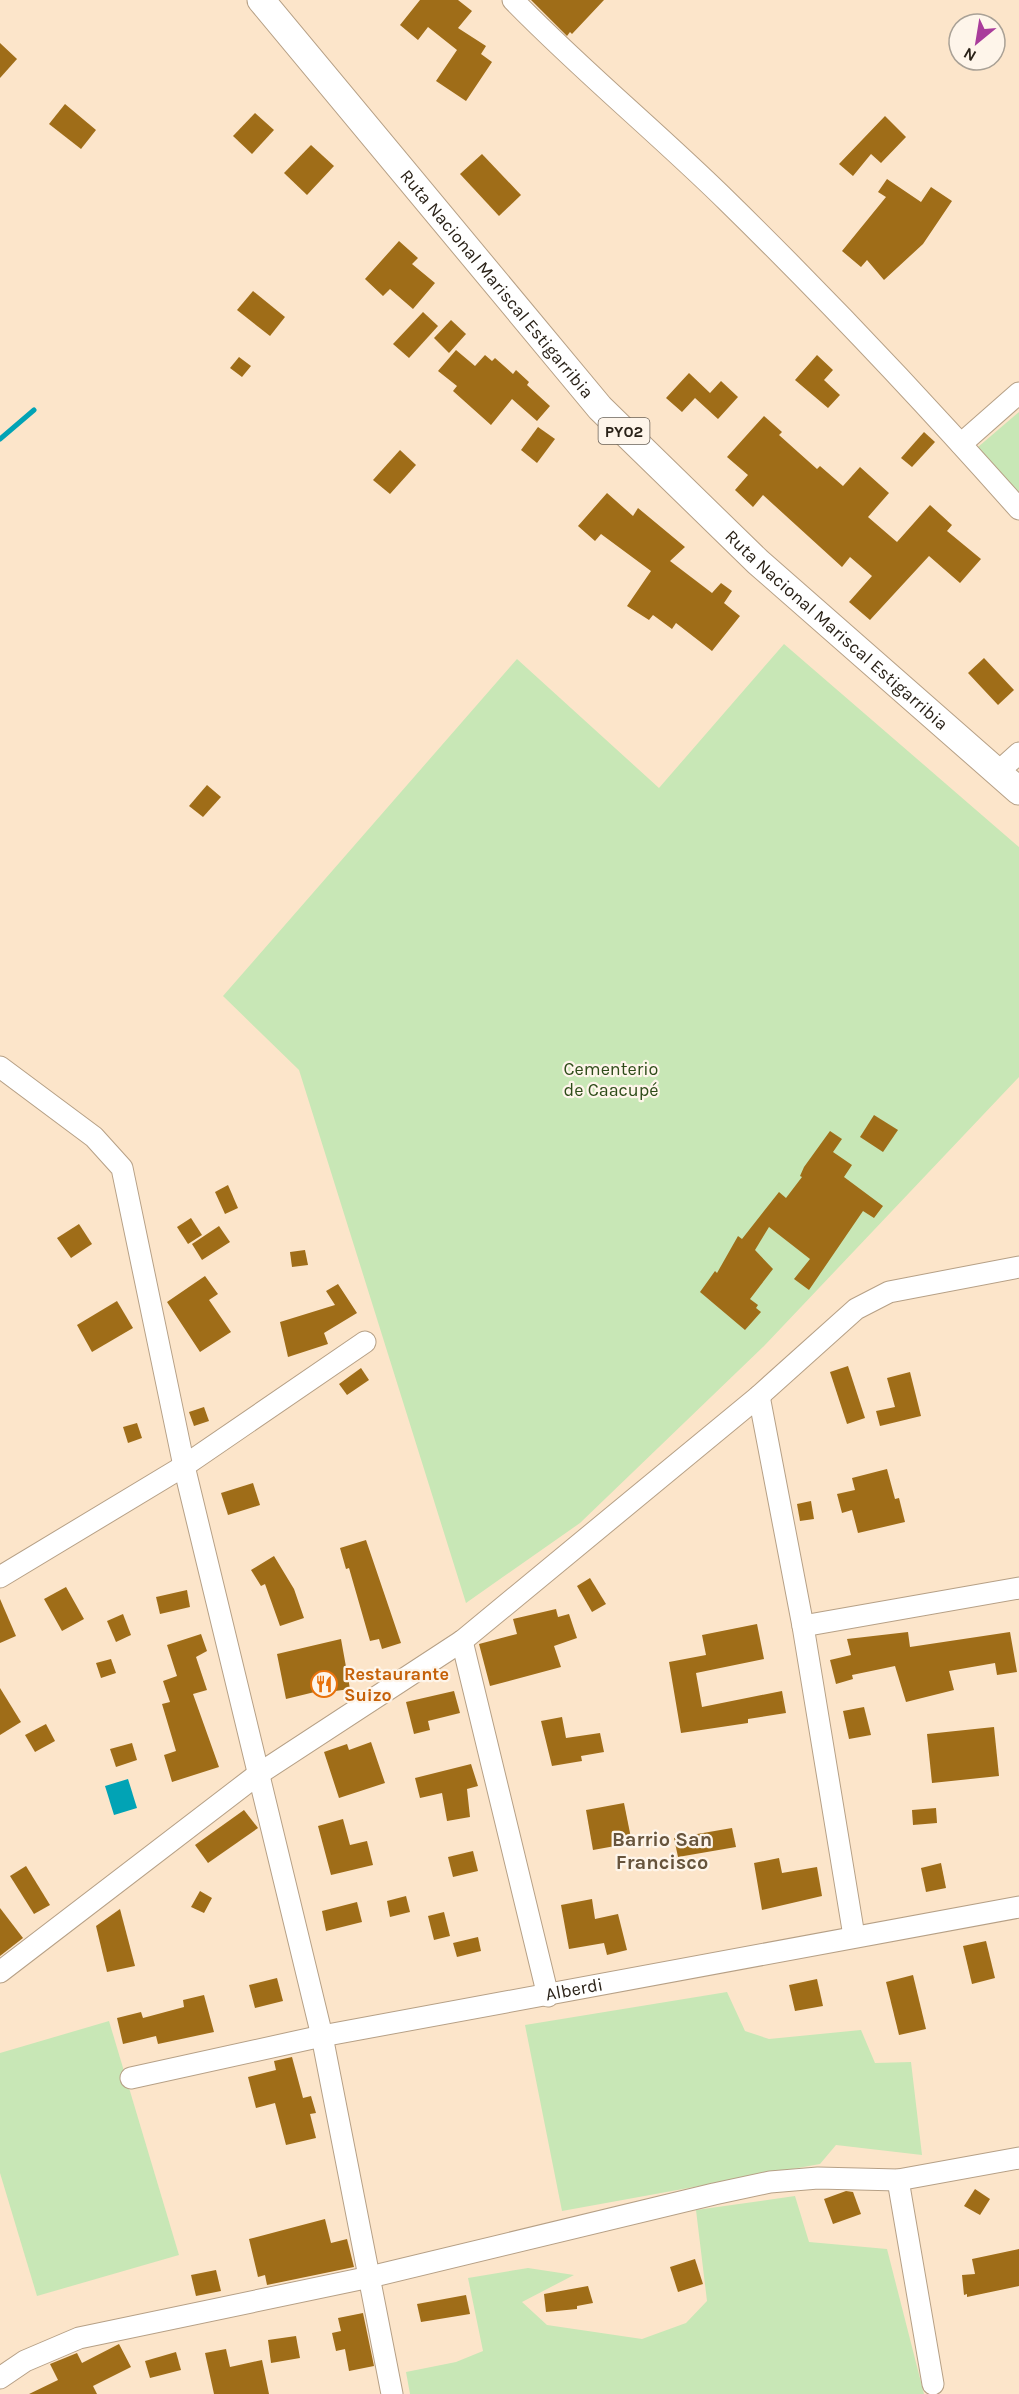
<svg xmlns="http://www.w3.org/2000/svg" width="1019" height="2394" font-family="Karla,sans-serif">
	<style>
		.green { fill: #c8e7b6 }
		.water { fill: #01a3b5 }
		.lines { fill: none; stroke-linecap: round; stroke-linejoin: round }
		.stream { stroke: #01a3b5; stroke-width: 5 }
		.building { fill: #9f6d18 }
		.minor-casing { stroke: #b6a086; stroke-width: 23 }
		.major-casing { stroke: #b6a086; stroke-width: 29 }
		.minor { stroke: #fff; stroke-width: 21 }
		.major { stroke: #fff; stroke-width: 27 }
		.labels { text-anchor: middle; dominant-baseline: central; stroke-width: 4.5; stroke-linejoin: round; paint-order: stroke }
		.shield { fill: #fef5ea; stroke: #6a6157; stroke-width: 1.5 }
		.shield-label { font-size: 16px; font-weight: bold; fill: #2a2218 }
		.street-label { font-size: 18px; fill: #2a2218; stroke: #fef5ea }
		.park-label { font-size: 18px; fill: #2e4c19; stroke: #fef5ea }
		.food-label { font-size: 18px; font-weight: bold; fill: #c56008; stroke: #fef5ea; text-anchor: start }
		.neighbourhood-label { font-size: 20px; font-weight: bold; fill: #67543c; stroke: #fef5ea }
	</style>
	<rect width="100%" height="100%" fill="#fce5ca"/>
	<g class="green">
		<path d="M1019,412v82l-41,-47z"/>
		<path d="M784,644l235,203v230l-254,268 -185,178 -114,80 -167,-533 -76,-74 294,-337 142,129z"/>
		<path d="M727,1992l18,39 24,8 92,-9 14,33 36,-1 11,93 -86,-10 -16,19 -258,47 -37,-186z"/>
		<path d="M109,2021l70,234 -142,41 -37,-123v-120z"/>
		<path d="M795,2196l14,46 78,7 37,145h-514l-4,-22 50,-10 27,-11 -15,-73 60,-10 46,7 -52,27 25,23 95,14 44,-16 21,-22 -11,-91z"/>
	</g>
	<path class="water" d="M128,1779l9,29 -23,7 -9,-29z"/>
	<g class="lines">
		<path class="stream" d="M0,439l34,-29"/>
	</g>
	<g class="building">
		<path d="M420,0h38l14,11 -14,17 28,18 -5,8 11,8 -26,39 -30,-20 21,-31 -29,-23 -10,13 -18,-15z"/>
		<path d="M531,0h73l-32,34 -2,-2 -3,4z"/>
		<path d="M0,43l17,16 -17,19z"/>
		<path d="M65,104l31,26 -15,19 -32,-25z"/>
		<path d="M255,113l19,17 -22,24 -19,-18z"/>
		<path d="M885,116l21,21 -25,26 -10,-9 -18,22 -14,-12z"/>
		<path d="M311,145l23,21 -27,29 -23,-22z"/>
		<path d="M482,154l39,41 -22,21 -39,-42z"/>
		<path d="M887,179l34,23 10,-15 21,14 -29,43 -39,36 -17,-20 -6,7 -19,-16 44,-54 -8,-5z"/>
		<path d="M399,241l19,17 -6,6 23,19 -22,26 -23,-20 -7,7 -18,-17z"/>
		<path d="M253,291l32,26 -15,19 -33,-26z"/>
		<path d="M423,312l15,14 -29,32 -16,-14z"/>
		<path d="M451,320l15,14 -17,19 -15,-15z"/>
		<path d="M456,350l19,16 10,-11 7,6 3,-3 18,16 3,-4 13,12 -2,3 23,21 -13,15 -25,-22 -21,26 -38,-34 4,-5 -19,-15z"/>
		<path d="M817,355l16,15 -9,10 16,15 -12,13 -33,-28z"/>
		<path d="M239,357l12,9 -9,11 -12,-9z"/>
		<path d="M689,373l21,20 11,-12 17,16 -20,22 -23,-21 -13,14 -16,-14z"/>
		<path d="M764,416l18,16 -3,3 38,34 3,-3 23,20 17,-19 29,26 -21,24 29,25 33,-37 22,20 -5,6 34,28 -21,24 -31,-27 -59,64 -21,-18 23,-26 -22,-19 -8,10 -79,-72 -10,12 -18,-17 13,-15 -21,-18z"/>
		<path d="M538,427l17,12 -18,24 -16,-13z"/>
		<path d="M924,432l11,10 -23,25 -11,-9z"/>
		<path d="M400,450l16,15 -26,29 -17,-14z"/>
		<path d="M607,493l26,23 5,-8 47,39 -15,14 42,32 9,-10 11,8 -8,12 16,13 -28,35 -36,-28 -4,6 -19,-14 -4,5 -22,-14 24,-35 -50,-37 -6,7 -17,-15z"/>
		<path d="M984,658l30,32 -16,15 -30,-32z"/>
		<path d="M207,785l14,12 -18,20 -14,-11z"/>
		<path d="M874,1115l24,15 -15,22 -23,-15z"/>
		<path d="M830,1131l12,8 -9,13 19,13 -8,12 39,29 -9,12 -11,-7 -54,79 -15,-11 16,-20 -41,-32 -14,23 18,19 -23,30 8,6 -2,3 5,4 -16,18 -45,-38 15,-21 2,2 21,-37 4,3 37,-47 7,6 16,-21 -2,-1 4,-9z"/>
		<path d="M228,1185l10,23 -13,6 -10,-22z"/>
		<path d="M191,1218l11,17 -14,9 -11,-17z"/>
		<path d="M79,1224l13,20 -21,14 -14,-20z"/>
		<path d="M219,1226l11,16 -28,18 -10,-16z"/>
		<path d="M305,1250l3,15 -16,2 -2,-15z"/>
		<path d="M205,1276l13,18 -9,6 22,32 -31,20 -33,-50z"/>
		<path d="M338,1284l19,29 -33,20 4,11 -40,13 -8,-35 55,-17 -9,-14z"/>
		<path d="M117,1301l16,27 -41,24 -15,-27z"/>
		<path d="M848,1366l17,52 -18,6 -17,-52z"/>
		<path d="M361,1368l8,12 -22,15 -8,-11z"/>
		<path d="M910,1372l11,44 -41,10 -4,-15 19,-4 -8,-29z"/>
		<path d="M204,1407l5,14 -15,5 -5,-14z"/>
		<path d="M137,1423l5,15 -14,5 -5,-16z"/>
		<path d="M887,1469l8,30 4,-1 6,24 -47,11 -6,-23 -10,3 -5,-19 18,-4 -3,-12z"/>
		<path d="M253,1483l7,22 -32,10 -7,-22z"/>
		<path d="M811,1501l3,18 -14,2 -3,-17z"/>
		<path d="M366,1540l35,103 -19,6 -3,-10 -9,2 -21,-73 -3,1 -6,-21z"/>
		<path d="M274,1556l20,33 10,29 -24,8 -15,-42 -4,2 -10,-16z"/>
		<path d="M590,1578l16,26 -14,8 -15,-26z"/>
		<path d="M66,1587l18,32 -22,12 -18,-32z"/>
		<path d="M187,1590l3,17 -30,7 -4,-17z"/>
		<path d="M0,1599l16,37 -16,7z"/>
		<path d="M556,1609l2,8 11,-3 8,24 -23,8 7,21 -71,19 -11,-42 38,-10 -4,-15z"/>
		<path d="M123,1614l8,21 -15,7 -9,-21z"/>
		<path d="M757,1624l7,35 -68,14 6,34 80,-16 4,22 -38,6v4l-67,10 -12,-71 37,-7 -4,-20z"/>
		<path d="M908,1632l2,15 100,-15 7,40 -20,3 -2,-12 -46,8 5,19 -48,12 -11,-36 -43,9 1,4 -17,5 -6,-24 21,-5 -4,-16z"/>
		<path d="M201,1634l6,17 -11,6 11,33 -14,4 26,73 -47,15 -8,-27 12,-4 -14,-47 8,-2 -7,-21 14,-5 -10,-31z"/>
		<path d="M341,1639l9,50 -22,3 -1,-3 -41,10 -9,-45z"/>
		<path d="M111,1659l5,14 -15,5 -5,-15z"/>
		<path d="M0,1688l21,34 -21,13z"/>
		<path d="M454,1691l6,22 -32,8 2,9 -16,4 -8,-32z"/>
		<path d="M864,1707l7,28 -22,4 -6,-28z"/>
		<path d="M562,1717l4,21 34,-5 4,19 -23,4 1,5 -30,5 -11,-45z"/>
		<path d="M46,1724l9,17 -20,11 -10,-17z"/>
		<path d="M994,1727l5,49 -67,7 -5,-49z"/>
		<path d="M371,1742l14,41 -46,15 -15,-46 23,-8 2,6z"/>
		<path d="M132,1743l5,17 -21,7 -6,-18z"/>
		<path d="M471,1764l7,22 -11,3 3,28 -23,4 -5,-28 -22,5 -5,-20z"/>
		<path d="M624,1803l8,40 -39,7 -7,-40z"/>
		<path d="M936,1808l1,15 -24,2 -1,-15z"/>
		<path d="M244,1810l14,18 -50,35 -13,-18z"/>
		<path d="M343,1819l7,26 17,-4 6,24 -42,10 -13,-49z"/>
		<path d="M732,1828l4,19 -58,10 -4,-19z"/>
		<path d="M473,1851l5,20 -25,6 -5,-20z"/>
		<path d="M779,1858l3,15 35,-6 5,29 -60,14 -8,-47z"/>
		<path d="M941,1863l5,25 -20,4 -5,-24z"/>
		<path d="M26,1866l24,39 -16,9 -24,-38z"/>
		<path d="M200,1891l12,7 -8,15 -13,-6z"/>
		<path d="M406,1896l4,16 -20,5 -3,-16z"/>
		<path d="M592,1899l3,20 23,-5 9,36 -20,5 -3,-12 -35,6 -8,-44z"/>
		<path d="M357,1902l5,20 -36,9 -4,-20z"/>
		<path d="M0,1908l23,30 -23,18z"/>
		<path d="M120,1909l15,57 -28,6 -11,-46z"/>
		<path d="M444,1912l6,24 -16,4 -6,-24z"/>
		<path d="M478,1937l3,14 -24,6 -4,-14z"/>
		<path d="M986,1941l9,37 -23,6 -9,-38z"/>
		<path d="M913,1975l13,54 -27,6 -13,-53z"/>
		<path d="M277,1978l6,23 -28,7 -6,-23z"/>
		<path d="M817,1979l6,27 -28,5 -6,-26z"/>
		<path d="M204,1995l10,37 -56,12 -2,-8 -33,8 -6,-26 24,-6 2,6 41,-11 -1,-7z"/>
		<path d="M292,2057l11,41 8,-2 5,17 -6,1 6,24 -30,7 -11,-42 -19,5 -8,-31 28,-7 -2,-9z"/>
		<path d="M975,2189l15,10 -10,16 -16,-9z"/>
		<path d="M846,2191l7,1 8,22 -28,10 -9,-25z"/>
		<path d="M325,2219l6,24 16,-4 7,28 -87,18 -2,-10 -7,2 -9,-38z"/>
		<path d="M1019,2249v37l-52,11v-3l-3,1 -2,-20 13,-1 -3,-15z"/>
		<path d="M695,2259l8,25 -25,8 -8,-25z"/>
		<path d="M216,2270l5,21 -25,5 -5,-21z"/>
		<path d="M588,2286l5,17 -16,3v3l-31,3 -2,-18z"/>
		<path d="M466,2295l4,19 -49,8 -4,-18z"/>
		<path d="M363,2313l11,53 -25,5 -4,-22 -9,2 -4,-18 9,-2 -3,-13z"/>
		<path d="M296,2336l4,22 -29,5 -3,-23z"/>
		<path d="M119,2344l12,23 -38,19 4,8h-68l29,-14 -8,-16 27,-11 5,10z"/>
		<path d="M226,2349l4,18 32,-7 7,34h-55l-9,-41z"/>
		<path d="M176,2352l5,18 -31,8 -5,-17z"/>
	</g>
	<g class="lines">
		<defs>
			<g id="minor">
				<path d="M513,0c69,71 145,133 215,202 101,99 198,202 291,307"/>
				<path d="M961,444l58,-51"/>
				<path d="M998,772l21,-19"/>
				<path d="M0,1067l94,70 28,31 62,298 138,570 70,358"/>
				<path d="M759,1396l44,230 51,310"/>
				<path d="M0,1577l184,-111 181,-124"/>
				<path d="M803,1626l216,-38"/>
				<path d="M462,1641l86,355"/>
				<path d="M0,1972l257,-197 205,-134 297,-245 97,-87 33,-17 130,-25"/>
				<path id="s1" d="M131,2078l191,-42 697,-129"/>
				<path d="M898,2180l35,204"/>
				<path d="M0,2378l25,-17 54,-23 291,-61 344,-83 56,-12 48,-4 80,2 121,-22"/>
			</g>
			<g id="major">
				<path id="s2" d="M261,0l339,408 158,154 261,229"/>
			</g>
		</defs>
		<use href="#minor" class="minor-casing"/>
		<use href="#major" class="major-casing"/>
		<use href="#minor" class="minor"/>
		<use href="#major" class="major"/>
	</g>
	<defs>
		<symbol id="restaurant-ring" viewBox="-11 -11 22 22"><circle r="9.5" fill="#fef5ea" stroke="#e8710a" stroke-width="1.5"/><path d="M-5-6h1v4h1v-4h1v4h1v-4h1v5L-1.5 .5V6h-2V.5L-5-1ZM5-6V6H3V1.5H1.5Q1.5-4 5-6Z" fill="#e8710a"/></symbol>
	</defs>
	<g fill-rule="evenodd">
		<use href="#restaurant-ring" x="309" y="1669" width="30" height="30"/>
	</g>
	<g class="labels">
		<rect class="shield" x="598.5" y="418" width="51" height="26" rx="4.5"/>
		<g class="shield-label">
			<text x="624" y="431">PY02</text>
		</g>
		<g class="street-label">
			<text stroke="none"><textPath href="#s2" startOffset="369">Ruta Nacional Mariscal Estigarribia</textPath></text>
			<text stroke="none"><textPath href="#s2" startOffset="855">Ruta Nacional Mariscal Estigarribia</textPath></text>
			<text stroke="none"><textPath href="#s1" startOffset="452">Alberdi</textPath></text>
		</g>
		<g class="park-label">
			<text x="611" y="1069">Cementerio<tspan x="611" dy="21">de Caacupé</tspan></text>
		</g>
		<g class="food-label">
			<text x="344" y="1674">Restaurante<tspan x="344" dy="21">Suizo</tspan></text>
		</g>
		<g class="neighbourhood-label">
			<text x="662" y="1839">Barrio San<tspan x="662" dy="23">Francisco</tspan></text>
		</g>
	</g>
	<g transform="translate(977 42) rotate(210)"><circle r="28" fill="#fef5ea" stroke="#a9a196" stroke-width="1.5"/>
	<path d="M0-4.5L10 22L0 15L-10 22Z" fill="#a93c9b"/>
	<text y="-9" font-size="16" font-weight="bold" text-anchor="middle" fill="#2a2218">N</text>
	</g>
</svg>
